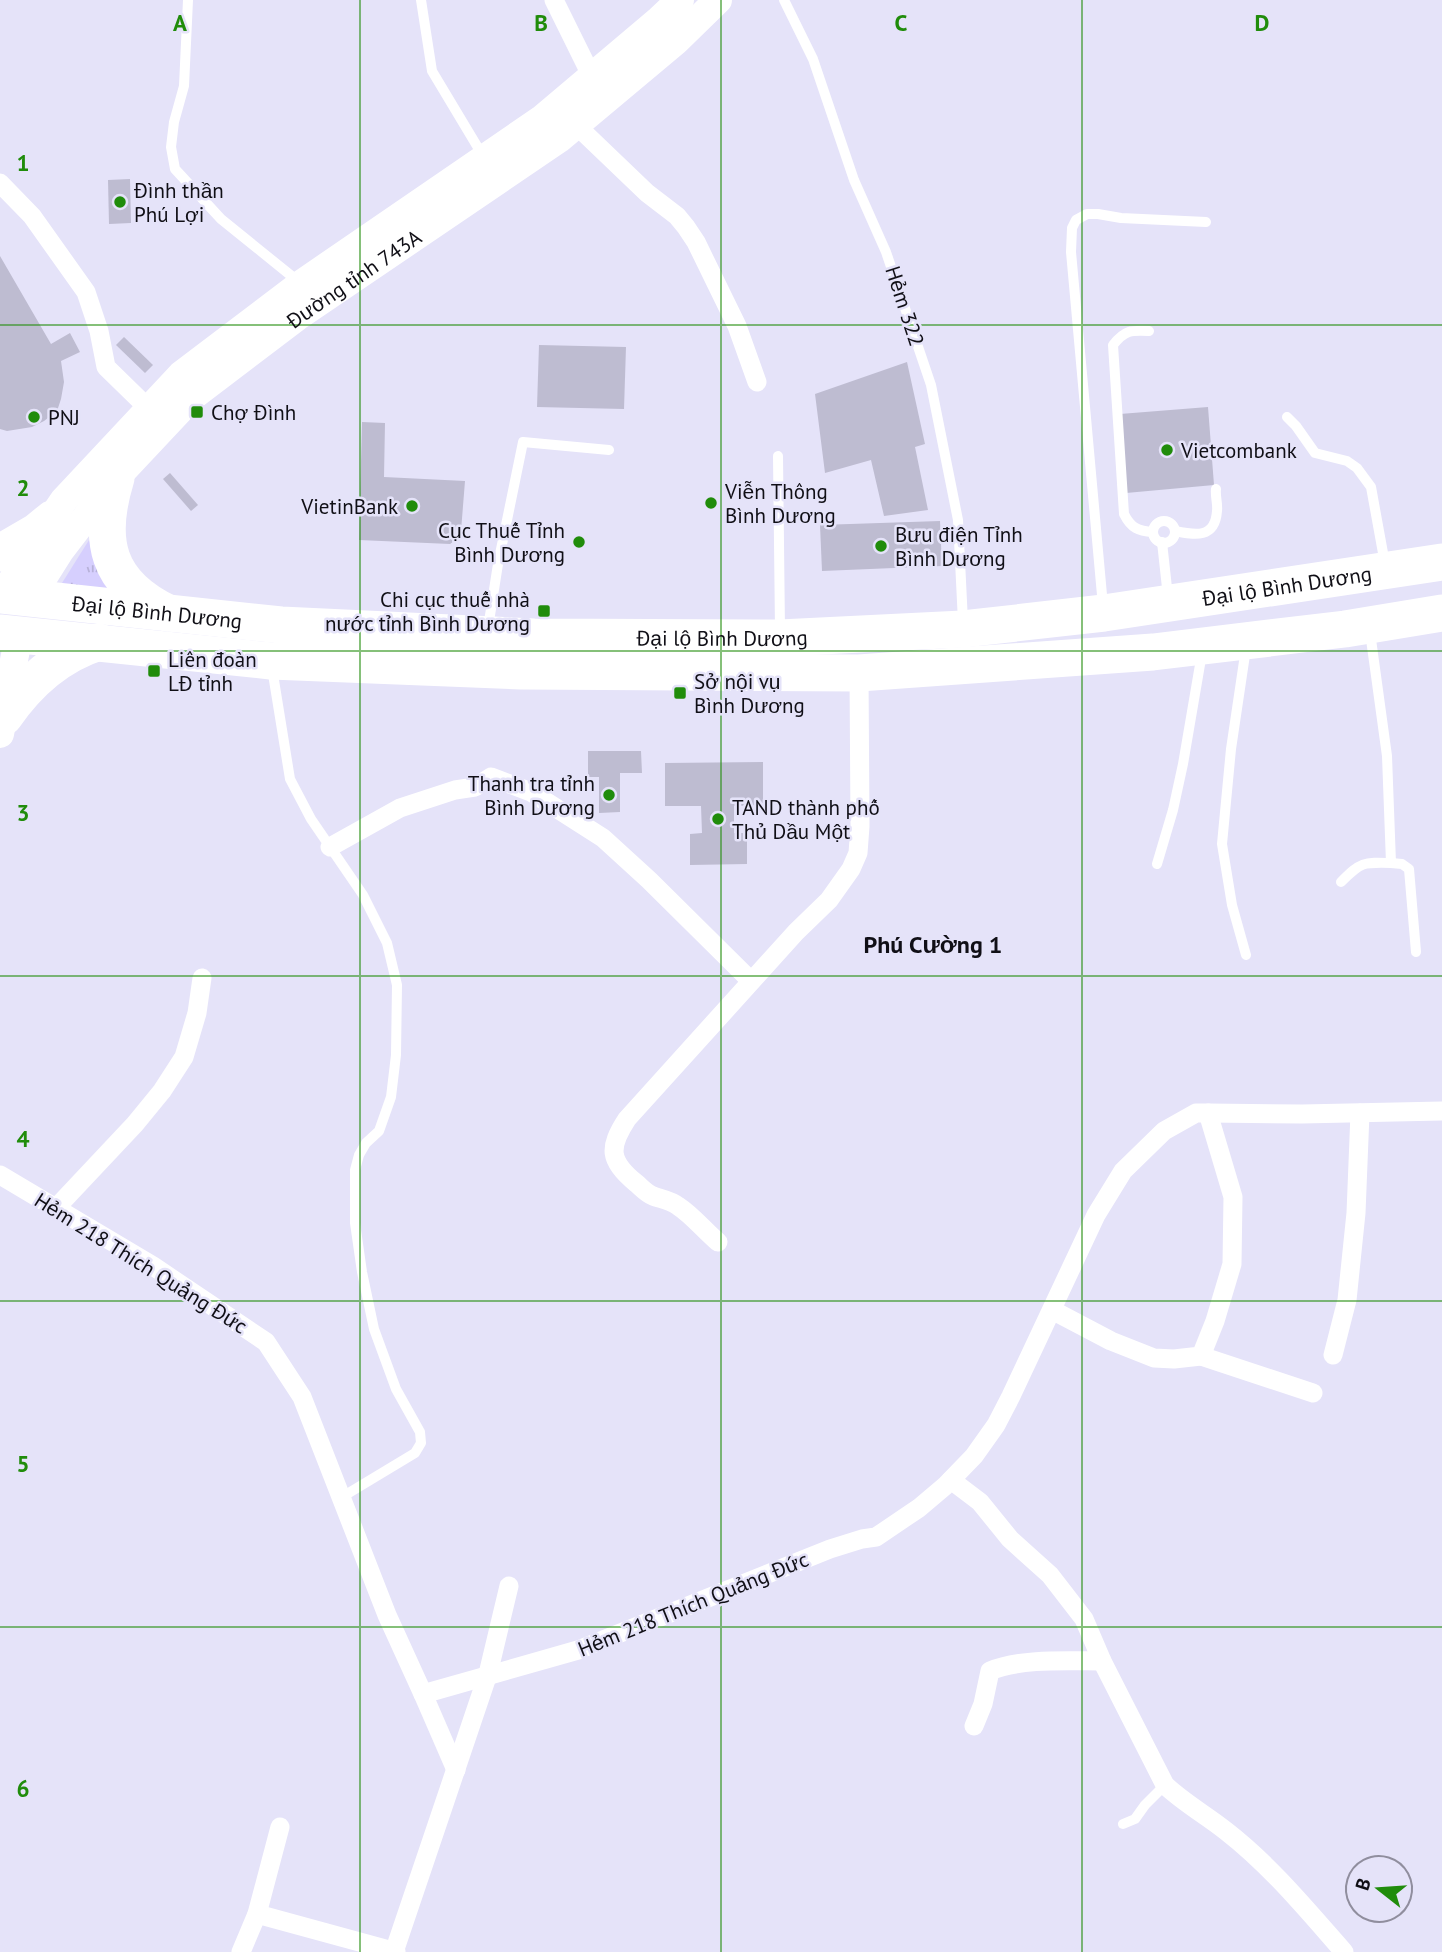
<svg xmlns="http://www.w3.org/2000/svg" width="1442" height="1952" font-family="'PT Sans',sans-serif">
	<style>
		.grass { fill: url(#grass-tufts) }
		.building { fill: #bebcd1 }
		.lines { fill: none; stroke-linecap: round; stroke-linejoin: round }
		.lane { stroke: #fff; stroke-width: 10 }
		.street { stroke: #fff; stroke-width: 19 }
		.secondary { stroke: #fff; stroke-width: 28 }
		.highway { stroke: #fff; stroke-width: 37 }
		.grid { fill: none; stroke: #208c0b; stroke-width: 2; stroke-opacity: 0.55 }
		.poi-dot { fill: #208c0b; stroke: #e5e3f9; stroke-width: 2.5 }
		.labels { text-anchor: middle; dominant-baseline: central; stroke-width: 5; stroke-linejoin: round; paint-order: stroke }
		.poi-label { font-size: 21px; fill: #100f16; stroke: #e5e3f9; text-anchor: start }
		.street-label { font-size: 21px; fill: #100f16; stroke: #e5e3f9 }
		.quarter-label { font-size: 24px; font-weight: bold; fill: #100f16; stroke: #e5e3f9 }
		.grid-label { font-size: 23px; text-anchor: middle; font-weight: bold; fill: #208c0b; stroke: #e5e3f9; stroke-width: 5; stroke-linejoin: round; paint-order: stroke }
	</style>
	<defs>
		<pattern id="grass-tufts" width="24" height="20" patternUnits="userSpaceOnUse" patternTransform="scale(1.75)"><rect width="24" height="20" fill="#d6cffe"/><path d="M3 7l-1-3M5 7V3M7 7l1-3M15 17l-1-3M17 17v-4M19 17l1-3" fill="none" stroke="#b7b1d9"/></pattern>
	</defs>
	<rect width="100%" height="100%" fill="#e5e3f9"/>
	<path class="grass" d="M89,540l25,54 -57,-3z"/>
	<g class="building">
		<path d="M130,179l1,44 -22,1 -1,-44z"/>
		<path d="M0,256l51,88 19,-11 10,19 -19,9 3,21 -3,17 -4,12 -13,10 -12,6 -25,4 -7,-2z"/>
		<path d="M124,337l29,28 -8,8 -29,-28z"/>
		<path d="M539,345l87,2 -2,62 -87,-2z"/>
		<path d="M907,362l18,82 -10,3 13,63 -44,6 -13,-56 -46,13 -10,-79z"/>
		<path d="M1208,407l6,78 -88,8 -6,-79z"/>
		<path d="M362,422l23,1 -1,54 81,4 -4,50 -4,8 -7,5 -91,-4z"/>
		<path d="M170,473l28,32 -7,6 -28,-32z"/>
		<path d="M940,521l2,45 -120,5 -2,-46z"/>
		<path d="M588,751h53l1,22h-22v39l-21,1v-36h-11z"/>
		<path d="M763,762v43l-29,1v27h13v31l-57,1v-31l12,-1 -1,-27h-36v-43z"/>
	</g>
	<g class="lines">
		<g class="lane">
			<path d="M188,0l-4,86 -10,36 -3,25 4,22 46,50 78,63"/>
			<path d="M421,0l11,71 51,85"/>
			<path d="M784,0l29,59 41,121 32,72 45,133 27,135 5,102"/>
			<path d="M1149,331c-18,-1 -24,-1 -36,14l11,169c7,14 14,17 29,18"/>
			<path d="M1287,417l9,9 19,27 32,8 10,7 14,19 14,77"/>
			<path d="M778,456l2,174"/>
			<circle cx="1164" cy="532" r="11"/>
			<path d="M1175,531c20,4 40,8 42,-20 1,-7 -2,-15 -1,-22"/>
			<path d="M1162,542l6,55"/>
			<path d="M1103,606l-32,-354 1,-24 4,-8 11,-6h11l23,4 85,4"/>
			<path d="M488,628l10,-64 25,-122 86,8"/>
			<path d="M1246,648l-15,101 -9,95 10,61 14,50"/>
			<path d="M272,668l18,111 21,40 52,76 24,48 10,42 -1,70 -5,42 -12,34 -13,12 -7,12 -4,15v53l7,49 12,57 22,60 24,43 1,11 -6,10 -73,44"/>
			<path d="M1391,863l11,1 7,5 7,83"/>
			<path d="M1157,864l16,-54 10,-46 19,-111"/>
			<path d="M1341,882c20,-20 22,-20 50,-19l-4,-107 -17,-124"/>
			<path d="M1123,1824l12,-5 10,-14 20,-20"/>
		</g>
		<g class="street">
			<path d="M554,0l38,77"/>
			<path d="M576,125l71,68 30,23 9,11 10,15 41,84 20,56"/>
			<path d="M0,183l32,33 54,76 13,39 7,36 42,41"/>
			<path d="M330,847l70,-39 55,-18 20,-3 16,-10 40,15 72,46 46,42 102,101"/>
			<path d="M0,1175l153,91 113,76 36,55 85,218 36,79 155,-44 252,-101 32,-10 14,-2 43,-29 26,-22 29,-30 22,-31 15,-29 85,-181 27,-44 41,-40 32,-18h12l94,1 140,-3"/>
			<path d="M56,1208l79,-84 27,-33 22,-34 13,-44 5,-35"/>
			<path d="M718,1242c-13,-11 -26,-27 -40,-36 -8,-6 -17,-7 -25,-10 -7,-3 -12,-9 -17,-13 -27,-22 -28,-35 -9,-64l169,-187 33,-32 22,-31 7,-16 2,-27 -1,-153"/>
			<path d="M1052,1310l59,31 43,17 20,1 27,-3 14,-35 17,-57 1,-67 -25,-84"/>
			<path d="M1333,1355l14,-55 9,-87 4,-100"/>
			<path d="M1201,1356l112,37"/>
			<path d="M951,1480l29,22 30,37 40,36 34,44 18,42 63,124c19,18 41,30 61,46 45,35 81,79 118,121"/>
			<path d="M423,1694l33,76"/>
			<path d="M974,1726l9,-22 7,-33c31,-13 78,-10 112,-10"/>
			<path d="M257,1914l139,38"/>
			<path d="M241,1952l16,-38 23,-87"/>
			<path d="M394,1952l94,-278 21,-88"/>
		</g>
		<g class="secondary">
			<path d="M4,595l21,-38 39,-57 117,-125 120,-91 242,-166 116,-98 21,-20"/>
			<path id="s1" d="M31,597l29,-46 56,-73 77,-82 104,-79 262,-178 117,-98 42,-41"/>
			<path d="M0,734l19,-100"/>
		</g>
		<g class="highway">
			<path d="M116,478c-19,62 -10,105 52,135"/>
			<path d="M0,553l36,-21 16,-13"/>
			<path id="s2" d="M0,595l281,30 253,12 246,1 183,-9 141,-16 338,-51"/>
			<path d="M0,633l271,28 250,10 338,2 294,-21 192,-23 97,-16"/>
			<path d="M4,717c24,-35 54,-62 95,-75"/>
		</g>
	</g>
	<path class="grid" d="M360,0v1952M721,0v1952M1082,0v1952M0,325h1442M0,651h1442M0,976h1442M0,1301h1442M0,1627h1442"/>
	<g class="poi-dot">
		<circle cx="120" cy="202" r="7"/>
		<rect x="190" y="405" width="14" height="14" rx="3.5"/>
		<circle cx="34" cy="417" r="7"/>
		<circle cx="1167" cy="450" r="7"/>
		<circle cx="711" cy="503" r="7"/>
		<circle cx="412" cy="506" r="7"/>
		<circle cx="579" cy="542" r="7"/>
		<circle cx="881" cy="546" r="7"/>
		<rect x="537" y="604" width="14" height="14" rx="3.5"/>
		<rect x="147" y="664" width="14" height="14" rx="3.5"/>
		<rect x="673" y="686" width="14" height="14" rx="3.5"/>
		<circle cx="609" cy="795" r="7"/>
		<circle cx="718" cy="819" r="7"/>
	</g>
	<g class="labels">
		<g class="poi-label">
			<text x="134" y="190">Đình thần<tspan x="134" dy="24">Phú Lợi</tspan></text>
			<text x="211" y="412">Chợ Đình</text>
			<text x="48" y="417">PNJ</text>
			<text x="1181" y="450">Vietcombank</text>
			<text x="725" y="491">Viễn Thông<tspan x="725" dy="24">Bình Dương</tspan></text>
			<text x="398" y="506" text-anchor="end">VietinBank</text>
			<text x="565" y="530" text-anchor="end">Cục Thuế Tỉnh<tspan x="565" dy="24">Bình Dương</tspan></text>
			<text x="895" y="534">Bưu điện Tỉnh<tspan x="895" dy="24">Bình Dương</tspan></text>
			<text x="530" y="599" text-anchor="end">Chi cục thuế nhà<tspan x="530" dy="24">nước tỉnh Bình Dương</tspan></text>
			<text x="168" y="659">Liên đoàn<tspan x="168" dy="24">LĐ tỉnh</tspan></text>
			<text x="694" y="681">Sở nội vụ<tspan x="694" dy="24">Bình Dương</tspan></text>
			<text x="595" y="783" text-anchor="end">Thanh tra tỉnh<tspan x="595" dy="24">Bình Dương</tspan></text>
			<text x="732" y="807">TAND thành phố<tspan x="732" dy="24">Thủ Dầu Một</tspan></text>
		</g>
		<g class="street-label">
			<text stroke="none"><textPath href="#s1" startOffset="458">Đường tỉnh 743A</textPath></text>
			<text transform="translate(905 306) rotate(72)">Hẻm 322</text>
			<text stroke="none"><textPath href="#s2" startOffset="1292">Đại lộ Bình Dương</textPath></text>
			<text stroke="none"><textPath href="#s2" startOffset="158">Đại lộ Bình Dương</textPath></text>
			<text stroke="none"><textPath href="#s2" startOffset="724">Đại lộ Bình Dương</textPath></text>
			<text transform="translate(141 1263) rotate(32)">Hẻm 218 Thích Quảng Đức</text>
			<text transform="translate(693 1604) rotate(-22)">Hẻm 218 Thích Quảng Đức</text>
		</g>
		<g class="quarter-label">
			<text x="933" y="944">Phú Cường 1</text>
		</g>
	</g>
	<g class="grid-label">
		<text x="180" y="31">A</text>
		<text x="541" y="31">B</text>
		<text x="901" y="31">C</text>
		<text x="1262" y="31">D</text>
		<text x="23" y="171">1</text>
		<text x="23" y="496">2</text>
		<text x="23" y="821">3</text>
		<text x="23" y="1147">4</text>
		<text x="23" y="1472">5</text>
		<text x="23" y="1797">6</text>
	</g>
	<g transform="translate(1379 1889) rotate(287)"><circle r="33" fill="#e5e3f9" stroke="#908e9e" stroke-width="2"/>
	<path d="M0-5L12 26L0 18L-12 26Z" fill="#208c0b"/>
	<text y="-10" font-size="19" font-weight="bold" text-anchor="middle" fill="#100f16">B</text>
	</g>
</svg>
